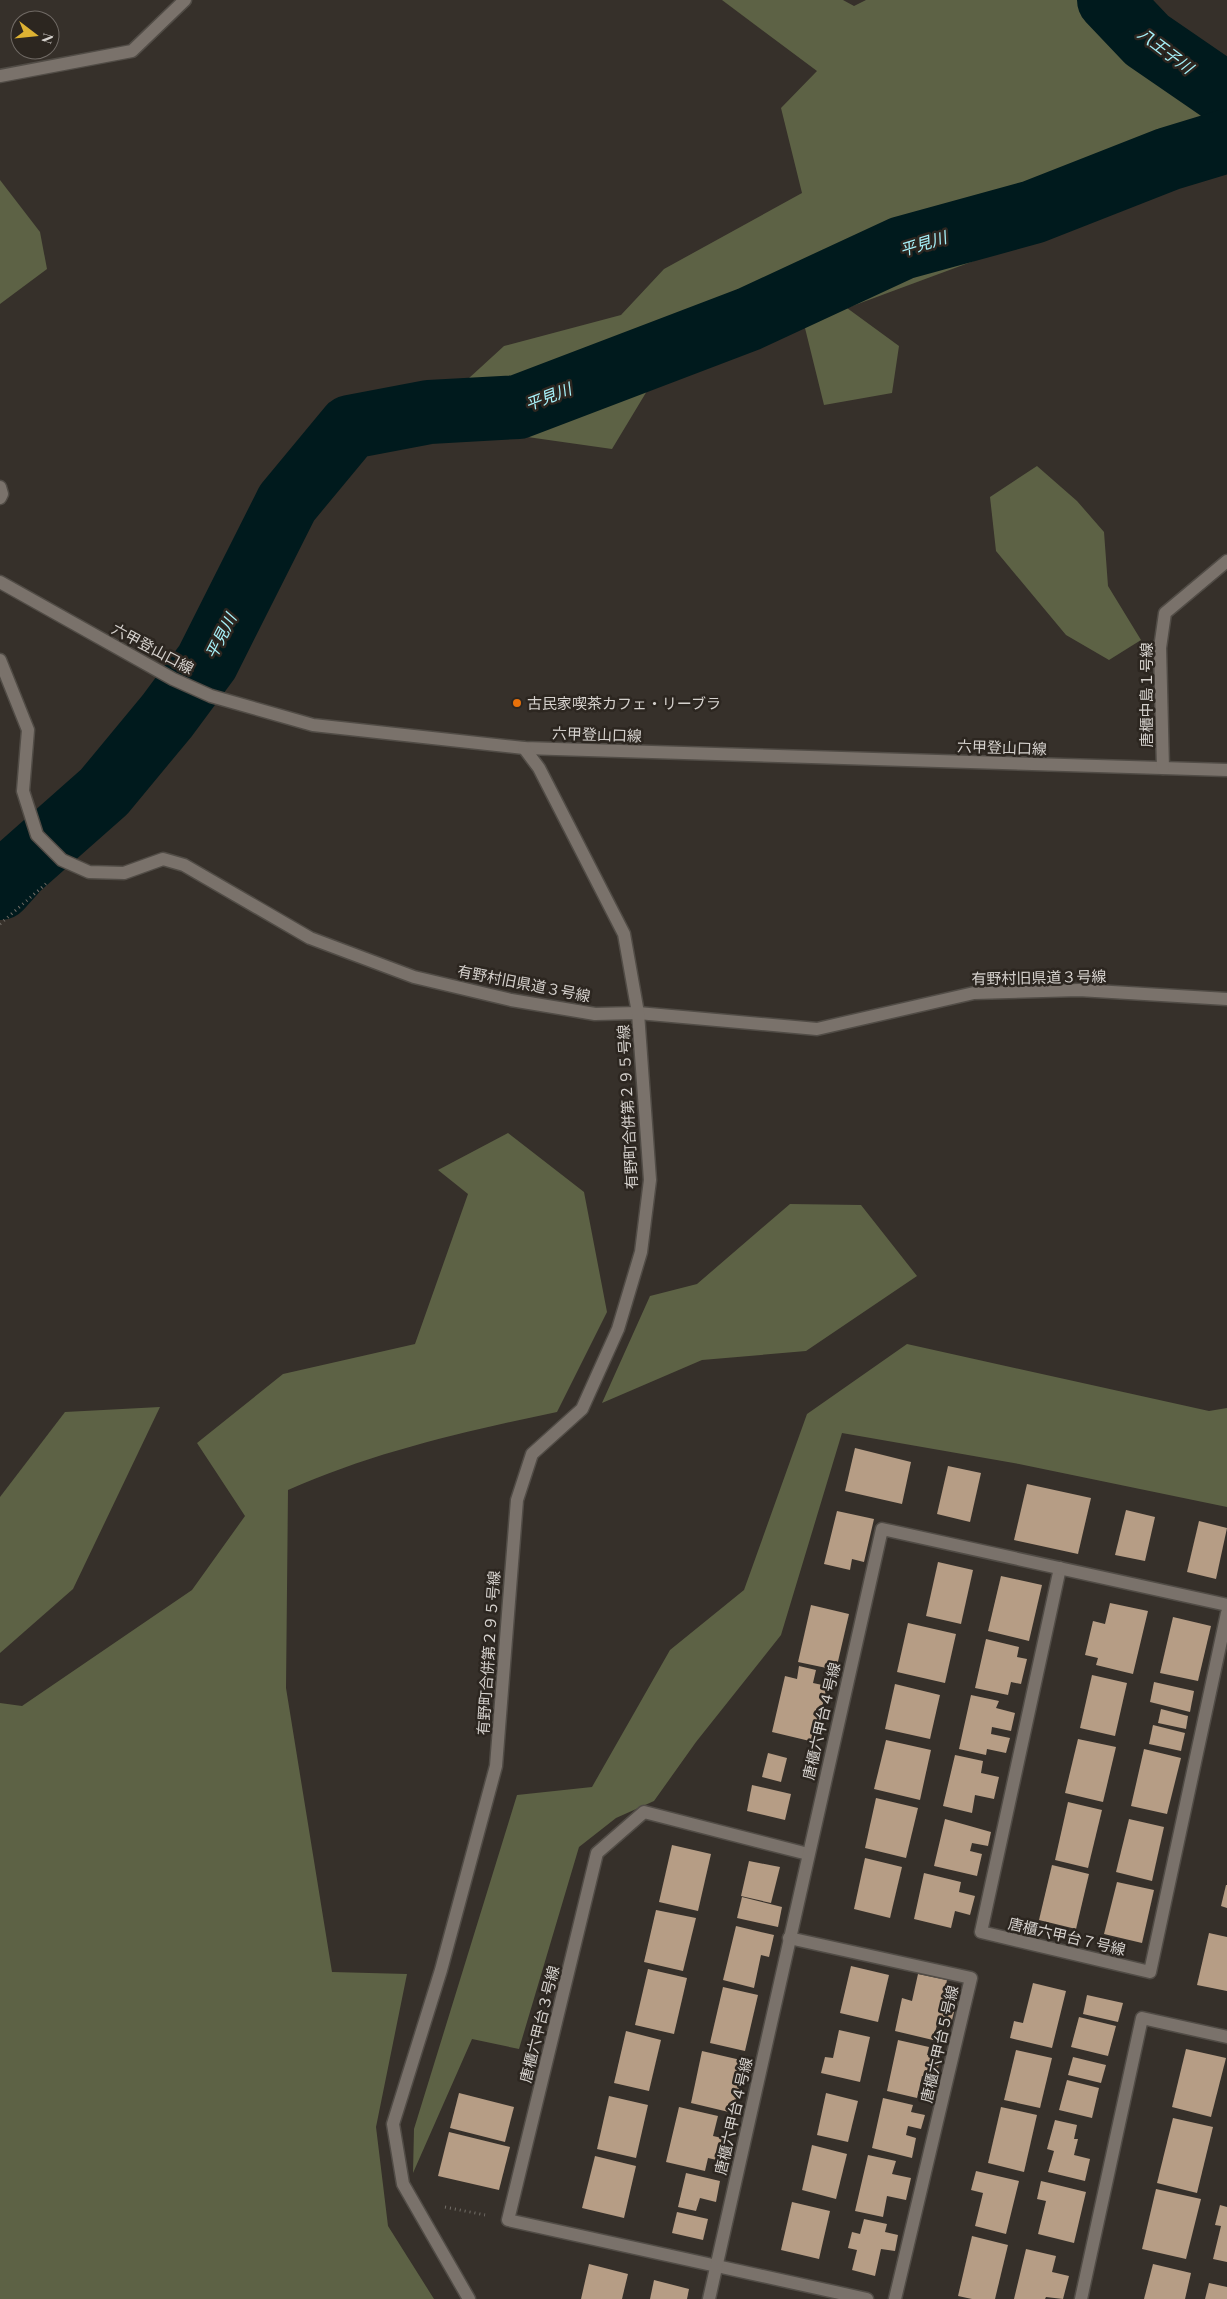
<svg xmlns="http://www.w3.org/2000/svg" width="1227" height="2299" font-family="'Playfair Display','Noto Sans JP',serif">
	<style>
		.forest { fill: #5d6245 }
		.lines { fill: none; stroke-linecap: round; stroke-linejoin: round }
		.river { stroke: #001a1d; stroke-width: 64 }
		.building { fill: #b69d85 }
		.minor-casing { stroke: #514c46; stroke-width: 15 }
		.path { stroke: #736e68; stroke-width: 3; stroke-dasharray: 1 4; stroke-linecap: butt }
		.minor { stroke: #7a726b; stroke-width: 12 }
		.food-dot { fill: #e8710a; stroke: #2c2620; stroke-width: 2 }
		.labels { text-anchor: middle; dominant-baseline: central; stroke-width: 5; stroke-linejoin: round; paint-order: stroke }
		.street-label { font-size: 15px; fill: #d5d1cd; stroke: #2c2620 }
		.poi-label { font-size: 15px; fill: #d5d1cd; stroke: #2c2620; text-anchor: start }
		.water-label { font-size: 16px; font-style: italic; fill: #a7f2fa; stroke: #2c2620 }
	</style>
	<rect width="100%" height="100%" fill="#36302a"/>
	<g class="forest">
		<path d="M722,0h121l11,6 12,-6h227l134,123v10l-237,122 -143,53 52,38 -7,47 -68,12 -20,-81 -151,57 -41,68 -191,-27 83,-76 117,-31 43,-46 138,-76 -21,-85 36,-37z"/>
		<path d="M0,180l40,52 7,37 -47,35z"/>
		<path d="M1037,466l40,35 27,31 4,54 33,54 -32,20 -43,-25 -70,-84 -6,-54z"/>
		<path d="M508,1133l76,59 23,120 -50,100c-91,19 -183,40 -269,78l-2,198 46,284 75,2 -31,153 12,99 46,73h-434v-596l22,3 170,-116 53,-74 -48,-73 86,-69 132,-30 53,-150 -30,-24z"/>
		<path d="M790,1204l71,1 56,71 -111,75 -104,9 -100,43 48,-107 47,-12z"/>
		<path d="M907,1344l302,67 18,-3v99l-208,-43 -177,-31 -61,202 -85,107 -42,59 -38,17 -37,29 -60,202 -47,-10 -59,134 1,-44 103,-334 75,-8 78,-137 74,-60 63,-176z"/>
		<path d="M160,1407l-87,182 -73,64v-156l65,-85z"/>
	</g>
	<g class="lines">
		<g class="river">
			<path d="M1109,0l38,40 80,55"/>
			<path d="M0,888l18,-20 86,-76 63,-76 40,-54 80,-159 63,-76 79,-15 89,-5 231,-88 153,-71 131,-36 135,-53 59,-18"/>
		</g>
	</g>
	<g class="building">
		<path d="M855,1448l56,14 -9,42 -57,-13z"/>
		<path d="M948,1466l33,7 -11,49 -33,-8z"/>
		<path d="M1027,1484l64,14 -13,56 -64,-14z"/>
		<path d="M1126,1510l29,7 -10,44 -30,-6z"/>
		<path d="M837,1511l37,8 -10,43 -12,-3 -2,11 -26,-6z"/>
		<path d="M1199,1521l28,7 -11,51 -29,-7z"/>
		<path d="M938,1562l35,8 -12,54 -35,-8z"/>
		<path d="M1001,1576l41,9 -13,56 -41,-10z"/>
		<path d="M1110,1603l38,8 -15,63 -37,-9 2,-7 -13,-3 8,-34 12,3z"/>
		<path d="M811,1605l38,9 -13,56 -38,-8z"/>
		<path d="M1173,1617l38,9 -13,55 -38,-8z"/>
		<path d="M908,1623l48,11 -11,49 -48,-11z"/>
		<path d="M986,1639l33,8 -2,10 10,2 -6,25 -10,-2 -3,13 -33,-7z"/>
		<path d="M799,1666l17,4 -3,13 14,3 -13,56 -42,-10 13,-56 12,3z"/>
		<path d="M1092,1675l35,8 -12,53 -35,-8z"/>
		<path d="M1154,1682l40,9 -4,21 -40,-10z"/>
		<path d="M895,1684l45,11 -10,44 -45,-10z"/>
		<path d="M971,1695l28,6 -3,7 19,5 -4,18 -19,-4 -1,7 19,4 -4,15 -19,-4 -1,6 -27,-6z"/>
		<path d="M1161,1709l27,7 -2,13 -28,-6z"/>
		<path d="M1153,1725l32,8 -4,18 -32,-7z"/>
		<path d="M1078,1739l38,8 -13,55 -38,-9z"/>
		<path d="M886,1740l45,10 -11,50 -46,-11z"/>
		<path d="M1144,1749l37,9 -14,56 -36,-8z"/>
		<path d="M768,1753l19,5 -6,24 -19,-5z"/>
		<path d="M955,1755l28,6 -2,12 18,4 -5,22 -19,-4 -3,18 -29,-7z"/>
		<path d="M752,1785l39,9 -6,26 -38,-9z"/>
		<path d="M876,1798l42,10 -12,50 -41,-10z"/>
		<path d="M1068,1802l34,8 -14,58 -33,-8z"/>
		<path d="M945,1819l46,13 -3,14 -16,-3 -2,8 12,3 -5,22 -43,-10z"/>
		<path d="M1129,1819l35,8 -12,54 -36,-9z"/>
		<path d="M672,1845l39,9 -13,57 -39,-9z"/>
		<path d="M865,1858l37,9 -12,51 -36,-9z"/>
		<path d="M749,1861l31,6 -9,36 -30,-7z"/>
		<path d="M1052,1865l37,9 -13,55 -37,-9z"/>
		<path d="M924,1873l37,9 -2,10 16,4 -5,19 -15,-4 -4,17 -37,-9z"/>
		<path d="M1117,1882l37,8 -12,53 -38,-9z"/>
		<path d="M1226,1885h1v23l-6,-2z"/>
		<path d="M742,1897l40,10 -4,20 -41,-9z"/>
		<path d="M656,1910l40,8 -13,53 -39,-9z"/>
		<path d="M736,1926l38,9 -5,22 -8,-2 -7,33 -31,-8z"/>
		<path d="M1209,1933l18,4v54l-30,-6z"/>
		<path d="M851,1966l38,9 -11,47 -38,-9z"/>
		<path d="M648,1969l39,9 -13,56 -39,-9z"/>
		<path d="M918,1974l29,6 -5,25 13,3 -5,20 -13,-3 -4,15 -38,-9 7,-33 10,3z"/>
		<path d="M1033,1983l33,8 -14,57 -42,-10 4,-17 9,2z"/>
		<path d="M723,1987l35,8 -13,56 -35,-8z"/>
		<path d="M1087,1995l36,8 -5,19 -35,-8z"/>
		<path d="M1079,2017l37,9 -8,30 -37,-9z"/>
		<path d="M839,2030l31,7 -10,45 -39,-9 4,-16 8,1z"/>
		<path d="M626,2031l35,9 -12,51 -35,-8z"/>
		<path d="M898,2040l31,7 -2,8 13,3 -4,21 -14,-3 -5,22 -30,-7z"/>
		<path d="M1186,2049l40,9 -15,59 -39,-10z"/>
		<path d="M1016,2050l36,8 -12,50 -36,-8z"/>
		<path d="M702,2051l43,10 -12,52 -42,-10z"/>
		<path d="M1073,2057l33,8 -5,18 -33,-8z"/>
		<path d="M1067,2080l32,8 -7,30 -33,-8z"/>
		<path d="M459,2093l55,14 -9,35 -55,-14z"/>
		<path d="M826,2093l32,8 -10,41 -31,-7z"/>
		<path d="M609,2096l39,9 -12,53 -39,-9z"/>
		<path d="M883,2098l30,7 -2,7 14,3 -4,14 -13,-3 -2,9 10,3 -4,20 -40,-10z"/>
		<path d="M679,2107l39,9 -5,20 9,2 -5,22 -9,-2 -3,13 -39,-9z"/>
		<path d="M1001,2107l36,8 -13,57 -36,-9z"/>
		<path d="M1173,2118l40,9 -16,66 -40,-10z"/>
		<path d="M1055,2120l22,5 -3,14h4l-4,16 16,4 -5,22 -37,-9 6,-21 -7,-2z"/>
		<path d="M449,2132l61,15 -11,43 -61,-14z"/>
		<path d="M812,2145l35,9 -11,45 -34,-9z"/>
		<path d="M868,2155l28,6 -4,13 19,4 -5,22 -19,-4 -4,21 -28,-6z"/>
		<path d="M595,2156l41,10 -12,52 -42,-10z"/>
		<path d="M976,2171l43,10 -13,53 -31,-8 8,-33 -12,-3z"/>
		<path d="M686,2173l34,8 -4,21 -16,-4 -4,13 -18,-4z"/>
		<path d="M1041,2181l45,11 -12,51 -36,-9 8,-33 -9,-2z"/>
		<path d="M1156,2189l45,10 -15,60 -44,-10z"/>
		<path d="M792,2202l38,9 -11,48 -38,-9z"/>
		<path d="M1220,2205l7,2v55l-14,-3 8,-33 -6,-1z"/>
		<path d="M677,2212l31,7 -5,21 -31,-7z"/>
		<path d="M864,2219l23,5 -2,8 13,3 -3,16 -14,-2 -6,27 -23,-6 5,-20 -9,-2 4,-16 8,2z"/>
		<path d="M972,2236l36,9 -13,54h-23l-14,-3z"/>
		<path d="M1026,2249l30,7 -4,16 17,4 -6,23 -17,-2 -1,2h-31z"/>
		<path d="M589,2264l39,10 -6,25h-41z"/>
		<path d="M1153,2264l38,9 -6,26h-41z"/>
		<path d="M654,2280l35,9 -2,10h-37z"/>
		<path d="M1209,2283l18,4v12h-22z"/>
	</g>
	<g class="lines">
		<defs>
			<g id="minor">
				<path d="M0,76l132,-25 53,-51"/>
				<path d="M0,487l2,7 -2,4"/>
				<path d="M0,582l173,97 38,17 102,29 211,23 703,22"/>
				<path d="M0,660l28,70 -5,61 14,44 25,25 27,12 35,1 39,-14 21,6 126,73 104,39 97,23 84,14 43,-1 179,16 157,-36 105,-3 148,9"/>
				<path d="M1163,768l-3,-120 5,-35 62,-52"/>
				<path d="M1060,1568l-79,364 169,40 77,-359"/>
				<path d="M808,1854l-164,-42 -47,41 -89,367 359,79"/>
				<path d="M789,1938l182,40 -76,321"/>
				<path d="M469,2299l-66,-115 -10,-60 48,-154 55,-204 21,-266 15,-46 50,-45 36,-80 23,-77 9,-72 -12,-167 -14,-79 -85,-166 -15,-20"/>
				<path d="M709,2299l173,-770 345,76"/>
				<path d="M1081,2299l61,-281 85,19"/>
			</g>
		</defs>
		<use href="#minor" class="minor-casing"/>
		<g class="path">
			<path d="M0,924l48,-42"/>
			<path d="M445,2207l40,8"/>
		</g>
		<use href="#minor" class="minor"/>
	</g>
	<circle class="food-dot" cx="517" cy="703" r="5"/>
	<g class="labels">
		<g class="street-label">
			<text transform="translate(153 648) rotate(28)">六甲登山口線</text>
			<text transform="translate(1146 695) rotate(-90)">唐櫃中島１号線</text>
			<text transform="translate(597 734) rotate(2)">六甲登山口線</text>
			<text transform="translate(1002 747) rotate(2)">六甲登山口線</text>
			<text transform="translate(1039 977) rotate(-1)">有野村旧県道３号線</text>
			<text transform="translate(524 983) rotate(11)">有野村旧県道３号線</text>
			<text transform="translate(627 1107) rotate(-93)">有野町合併第２９５号線</text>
			<text transform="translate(488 1653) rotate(-86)">有野町合併第２９５号線</text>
			<text transform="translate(821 1721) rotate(-77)">唐櫃六甲台４号線</text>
			<text transform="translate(1067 1936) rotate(13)">唐櫃六甲台７号線</text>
			<text transform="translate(539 2024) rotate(-76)">唐櫃六甲台３号線</text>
			<text transform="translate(939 2044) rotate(-77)">唐櫃六甲台５号線</text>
			<text transform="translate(733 2116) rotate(-77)">唐櫃六甲台４号線</text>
		</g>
		<g class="poi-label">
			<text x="527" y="703">古民家喫茶カフェ・リーブラ</text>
		</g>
		<g class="water-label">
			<text transform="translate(1166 50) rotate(37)">八王子川</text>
			<text transform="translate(923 243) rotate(-17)">平見川</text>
			<text transform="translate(548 396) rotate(-21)">平見川</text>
			<text transform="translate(220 636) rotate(-63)">平見川</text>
		</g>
	</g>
	<g transform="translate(35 35) rotate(106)"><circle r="24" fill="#2c2620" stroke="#706a65"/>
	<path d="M0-4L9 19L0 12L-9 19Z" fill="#ddb233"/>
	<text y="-8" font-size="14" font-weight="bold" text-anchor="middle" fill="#d5d1cd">N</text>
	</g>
</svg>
